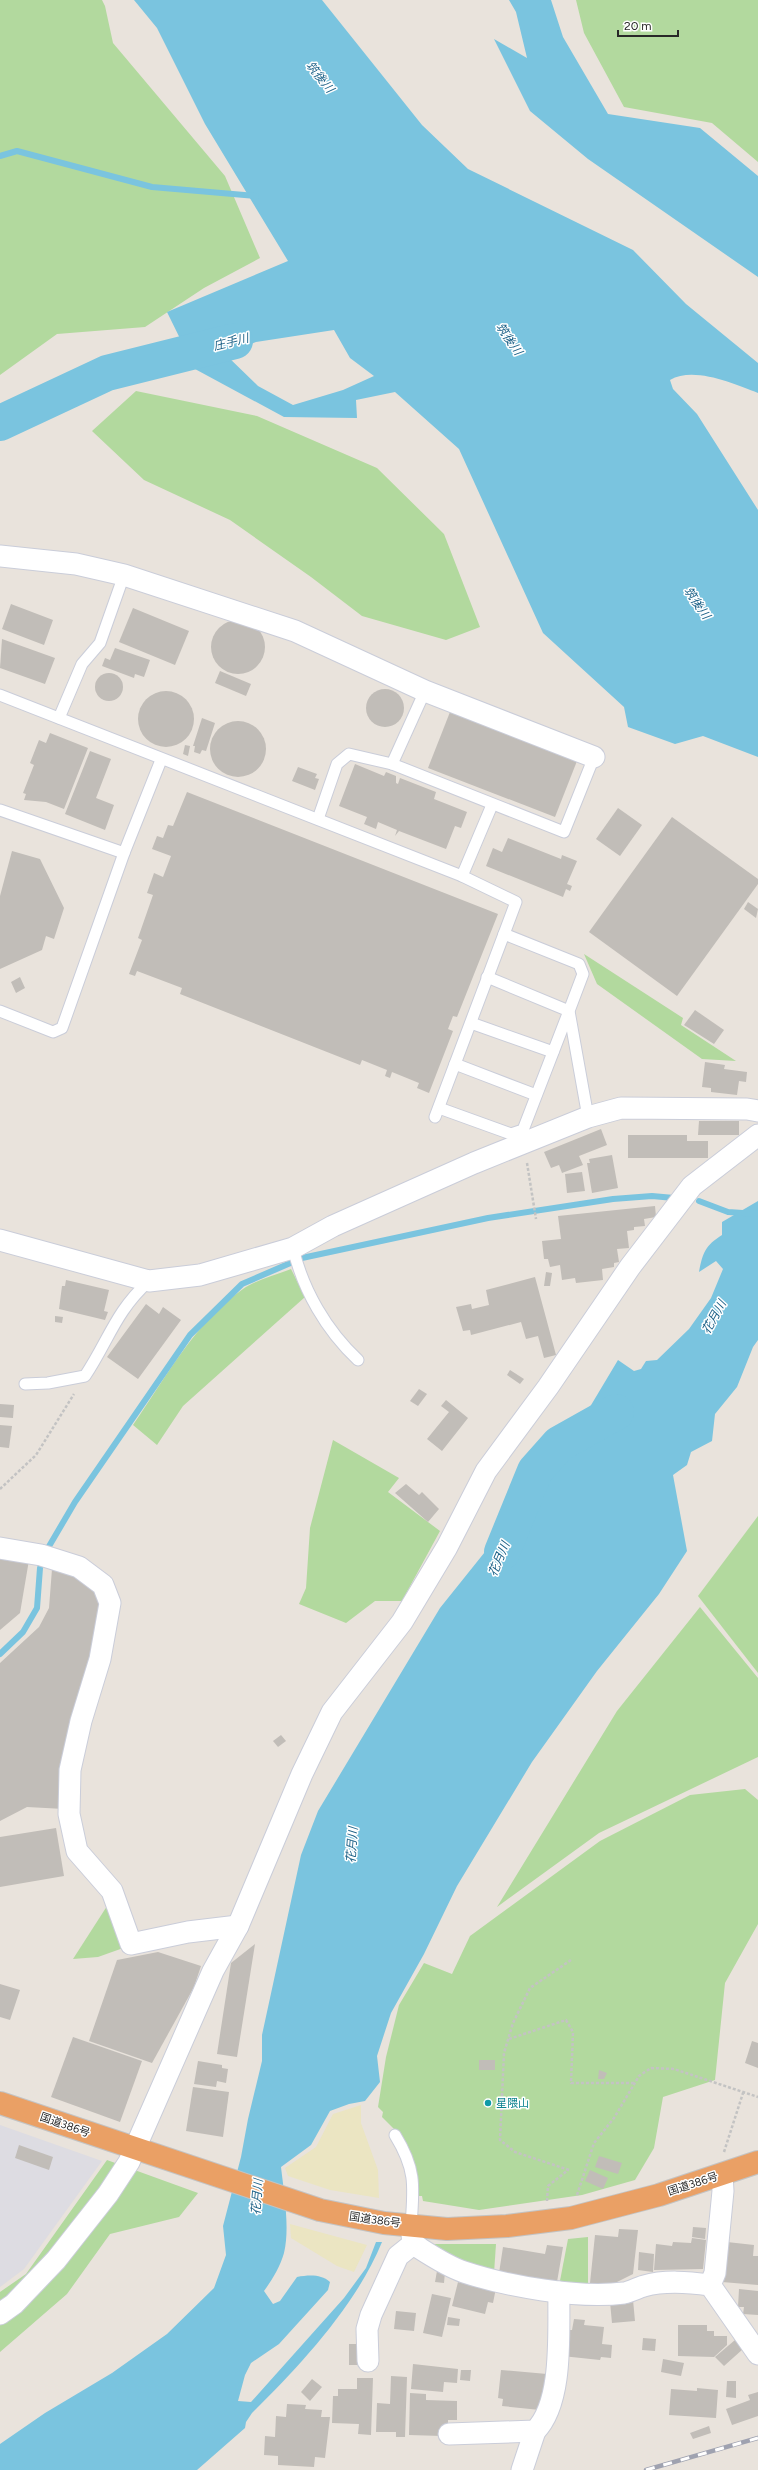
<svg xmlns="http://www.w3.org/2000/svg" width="758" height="2470" font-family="Figtree,'Noto Sans JP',sans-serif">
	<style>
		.industrial { fill: #dddce2 }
		.green { fill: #b2d99e }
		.sand { fill: #ebe5c2 }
		.water { fill: #7ac4df; fill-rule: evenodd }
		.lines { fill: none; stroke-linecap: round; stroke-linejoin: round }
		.stream { stroke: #7ac4df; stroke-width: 6 }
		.river { stroke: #7ac4df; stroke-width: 36 }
		.building { fill: #c1bdb8 }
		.lane-casing { stroke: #cacdd9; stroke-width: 13 }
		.street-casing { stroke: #cacdd9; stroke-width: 23 }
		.highway-casing { stroke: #c3c3c3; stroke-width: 24 }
		.path { stroke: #c3c3c3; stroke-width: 2.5; stroke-dasharray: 3 2; stroke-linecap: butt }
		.lane { stroke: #fff; stroke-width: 11 }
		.street { stroke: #fff; stroke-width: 21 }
		.highway { stroke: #eaa065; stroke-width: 22 }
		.rail-casing { stroke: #9fa2b0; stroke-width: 4.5 }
		.rail { stroke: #fff; stroke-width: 3; stroke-dasharray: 9; stroke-linecap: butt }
		.culture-dot { fill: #0f9aa8; stroke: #fff; stroke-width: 1.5 }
		.labels { text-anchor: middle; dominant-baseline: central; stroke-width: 3; stroke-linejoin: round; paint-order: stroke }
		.culture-label { font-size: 11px; fill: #0d838f; stroke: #fff; text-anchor: start }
		.street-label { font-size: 11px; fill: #282828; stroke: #fff }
		.water-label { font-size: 12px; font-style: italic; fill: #1d6288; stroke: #fff }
	</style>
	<rect width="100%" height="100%" fill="#e9e3dc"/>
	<path class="industrial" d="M0,2125l102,36 -78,108 -24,18z"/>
	<g class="green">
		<path d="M0,0h102l3,6 8,37 112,133 35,82 -56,30 -59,39 -88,7 -57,41z"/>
		<path d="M576,0h182v162l-46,-39 -88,-16 -40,-74z"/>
		<path d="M136,391l121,25 120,52 67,66 36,93 -34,13 -84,-24 -51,-39 -81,-57 -86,-40 -52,-49z"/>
		<path d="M584,954l99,64 -2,7 55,36 -34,-2 -105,-75z"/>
		<path d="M291,1269l14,28 -122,109 -26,39 -24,-20c32,-46 62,-103 110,-136 13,-9 33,-14 48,-20z"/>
		<path d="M333,1440l66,38 -11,14 52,39 -38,70h-27l-29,22 -47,-19 7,-16 4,-60z"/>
		<path d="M758,1516v157l-60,-77z"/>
		<path d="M700,1607l58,71v79l-159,76 -102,74 120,-196z"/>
		<path d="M745,1789l13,11v124l-33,59 -10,97 -52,17 -9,51 -19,32 -53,15 -103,15 -56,-9 -1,-5h-4l-17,-60 -19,-19 1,-5 -5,-5 8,-50 13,-52 25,-42 28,11 18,-38 130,-95 90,-46z"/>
		<path d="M109,1903l17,44 -28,10 -25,2z"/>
		<path d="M107,2160l91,33 -19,24 -69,17 -43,60 -67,58v-60l26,-18z"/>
		<path d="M588,2237v51l-29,-2 9,-47z"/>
		<path d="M428,2244h68l-2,29 -38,-11z"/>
	</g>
	<g class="sand">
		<path d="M361,2105v18l17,47 1,28 -49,-8 -42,-14 -3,-8 31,-21 17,-33z"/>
		<path d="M290,2224l77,21 -13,27 -17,-6 -46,-28z"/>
	</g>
	<g class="water">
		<path d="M134,0h188l100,125 46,44 165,81 53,54 72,59v30c-24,-9 -64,-27 -88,-13l3,9 24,25 61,96v247l-55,-21 -28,8 -47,-17 -4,-20 -81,-74 -84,-184 -64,-57 -39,8 1,18 -73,-1 -89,-48 -28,-57 121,-51 -83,-137 -48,-96zM334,330l16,28 24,18 -31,14 -50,15 -35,-19 -33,-32 31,-12z"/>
		<path d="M509,0h42l12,37 45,77 92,14 58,48v101l-170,-118 -58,-48 -36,-72 33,19 -11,-46z"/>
		<path d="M758,1201v139l-5,7 -16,40 -22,27 -3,27 -21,11 -4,13 -14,10 14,76 -28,43 -62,77 -65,91 -75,124 -33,68 -33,59 -14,43 3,26 -15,19 -16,3 -19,7 -19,34 -30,22c3,26 9,61 3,86 -4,14 -12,27 -20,38l9,13 7,-3 17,-24c12,-2 24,-3 33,5l-2,8 -49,54 -28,19 -6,12 -7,26 13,1 93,-104 22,-30 10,-26h6c-25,62 -82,124 -130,171l-6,9 -1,6 -48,42h-197v-26l45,-31 67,-40 55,-39 47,-46 12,-33 -3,-29 18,-69 7,-38 14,-58v-26l39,-180 17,-44 122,-203 117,-146 61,-102 16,11 7,-2 5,-8 11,-1 32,-31 22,-31 12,-29 -7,-8 -17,11c4,-20 6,-26 23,-37v-13z"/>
	</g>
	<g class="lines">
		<g class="stream">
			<path d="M0,156l17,-5 135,36 104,9"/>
			<path d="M699,1201l29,11 30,2"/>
			<path d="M0,1654l23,-22 14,-24 3,-40 8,-20 27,-46 115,-167 52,-51 60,-26 186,-40 125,-19 39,-3 22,2"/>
		</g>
		<g class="river">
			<path d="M0,423l107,-50 128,-32"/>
			<path d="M502,1552l33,-81 24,-27 57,-32"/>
		</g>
	</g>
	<g class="building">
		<path d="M11,604l42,16 -9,25 -42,-16z"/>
		<path d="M133,608l56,23 -14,34 -56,-23z"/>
		<circle cx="238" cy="647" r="27"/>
		<path d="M2,639l53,19 -10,26 -45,-16z"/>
		<path d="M115,648l35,12 -6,17 -9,-3 -1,4 -32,-12 3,-8 5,2z"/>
		<path d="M220,671l31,13 -5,12 -31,-13z"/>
		<circle cx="109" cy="687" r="14"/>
		<circle cx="385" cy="708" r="19"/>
		<circle cx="166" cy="719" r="28"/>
		<path d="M450,712l127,49 -22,56 -127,-49z"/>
		<path d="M202,718l13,5 -9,28 -4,-1 -2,4 -6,-2 1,-6h-2z"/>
		<circle cx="238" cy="749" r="28"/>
		<path d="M50,733l38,15 -24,61 -18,-7 -22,-2 2,-6 -3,-1 11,-28 -4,-2 9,-23 7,3z"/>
		<path d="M185,745l5,1 -2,10 -5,-2z"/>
		<path d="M90,751l21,8 -15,39 18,7 -9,25 -40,-16z"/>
		<path d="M355,764l29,12 2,-4 10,4v7l2,1 2,-6 36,14 -2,7 33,13 -6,16 -6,-2 -9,23 -47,-18 -4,5 2,-6 -19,-8 -2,7 -12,-5 3,-7 -28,-11z"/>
		<path d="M298,767l19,7 -2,4 4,1 -4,11 -23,-9z"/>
		<path d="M187,792l311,122 -41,103 -4,-1 -5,13 5,2 -24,62 -12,-5 2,-5 -27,-11 -2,6 -5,-2 2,-6 -25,-10 -2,5 -180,-71 2,-6 -45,-17 -2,5 -6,-2 13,-34 -4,-2 15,-43 -6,-2 7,-20 9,4 8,-21 -19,-7 5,-13 6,2 5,-13 5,1z"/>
		<path d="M618,808l24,17 -22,31 -24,-17z"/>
		<path d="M672,817l86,62v5l-81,112 -88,-64z"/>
		<path d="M508,838l53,21 1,-4 15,6 -10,23 5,2 -2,5 -4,-2 -3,8 -77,-31 7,-18 9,4z"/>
		<path d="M12,851l28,8 24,49 -10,31 -8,-3 -4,14 -42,19v-73z"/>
		<path d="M748,902l10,7 -2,9 -12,-9z"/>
		<path d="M20,977l5,11 -9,5 -5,-11z"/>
		<path d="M695,1010l29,20 -10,14 -30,-19z"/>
		<path d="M705,1062l20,3 -1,4 23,3 -1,10 -7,-1 -2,14 -26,-3v-4l-9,-1z"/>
		<path d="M699,1121h40v14h-41z"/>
		<path d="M601,1129l6,16 -28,11 4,9 -21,8 -3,-8 -8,3 -7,-16z"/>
		<path d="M628,1135h59v6h21v17h-80z"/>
		<path d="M612,1155l6,33 -26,5 -5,-30h3l-1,-4z"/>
		<path d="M582,1172l3,19 -18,2 -2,-19z"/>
		<path d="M655,1206l1,11 -12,2 1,7 -11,1v3l-7,1 2,17 -12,1 2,13 -5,1v4l-12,2 1,11 -27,3 -1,-5 -13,2 -2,-15 -10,2 -2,-8h-4l-2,-18 19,-2 -3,-23z"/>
		<path d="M546,1272l6,1 -2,13h-6z"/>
		<path d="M535,1277l21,78 -12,3 -6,-22 -12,3 -5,-17 -50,13 -1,-5 -7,1 -7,-24 15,-3 1,5 17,-4 -3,-15z"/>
		<path d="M66,1280l43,10 -5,21 4,1 -3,8 -46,-11 3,-23h3z"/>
		<path d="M146,1304l13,10 4,-7 18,13 -43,59 -31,-22z"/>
		<path d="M55,1316l8,1 -1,6 -7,-1z"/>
		<path d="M510,1370l14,9 -4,5 -13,-9z"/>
		<path d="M419,1389l8,5 -9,12 -8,-5z"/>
		<path d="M446,1400l22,18 -26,33 -15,-12 22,-27 -8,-6z"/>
		<path d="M0,1404l14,1 -1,13 -13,-1z"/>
		<path d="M0,1425l12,1 -3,22 -9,-1z"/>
		<path d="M406,1484l13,11 3,-3 17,17 -11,13 -33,-29z"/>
		<path d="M0,1556l29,4 -9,53 -20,17z"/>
		<path d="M52,1569l19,4 23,17 7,14 -37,205 -37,-2 -27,14v-158l39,-36 10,-19z"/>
		<path d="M281,1735l5,6 -8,6 -5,-6z"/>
		<path d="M56,1828l8,48 -64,11v-50z"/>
		<path d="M255,1944l-18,113 -20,-3 14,-91z"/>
		<path d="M158,1952l43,14 -7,21 -42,76 -63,-22 28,-81z"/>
		<path d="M0,1984l20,6 -10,30 -10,-3z"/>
		<path d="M73,2037l69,24 -22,61 -69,-25z"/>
		<path d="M752,2041l6,2v25l-13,-5z"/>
		<rect x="479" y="2060" width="16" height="10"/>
		<path d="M198,2061l24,4v3l6,1 -2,14 -9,-2 -1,6 -22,-3z"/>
		<path d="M599,2070l8,3 -3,6h-6z"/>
		<path d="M193,2087l36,5 -6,45 -37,-6z"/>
		<path d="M19,2145l34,12 -4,13 -34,-12z"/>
		<path d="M599,2156l23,7 -4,11 -23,-7z"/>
		<path d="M590,2170l18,8 -5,11 -18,-8z"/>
		<path d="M693,2227l13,1 -1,11 -13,-2z"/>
		<path d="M619,2229l19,1 -5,44 -22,11 -21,-2 5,-48 23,2z"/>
		<path d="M692,2238l14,2 -3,29 -49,1 2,-26 16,2 1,-4 18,1z"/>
		<path d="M727,2242l27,3 -1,11h5v29l-36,-3z"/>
		<path d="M547,2245l16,2 -6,35 -58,-9 4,-26 42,7z"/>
		<path d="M639,2252l15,2 -1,18 -15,-2z"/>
		<path d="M437,2271l8,1 -1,11 -9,-1z"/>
		<path d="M458,2282l29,7 9,-1 -3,15 -5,-1 -3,12 -33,-8z"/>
		<path d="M739,2289l19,2v24l-15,-1 1,-7h-6z"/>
		<path d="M432,2294l19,4 -9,39 -19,-4z"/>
		<path d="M633,2300l2,21 -23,2 -2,-21z"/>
		<path d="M396,2311l20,2 -2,18 -20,-2z"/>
		<path d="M448,2317l12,2 -1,7 -12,-1z"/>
		<path d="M574,2319l11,1 -1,5 20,2 -2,17 10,1 -1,13 -10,-1 -1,3 -38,-4 2,-26h8z"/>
		<path d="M678,2325h29v6h7v5h13v9l-13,12 -36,-1z"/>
		<path d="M643,2338l13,1 -1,12 -13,-1z"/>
		<path d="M735,2340l8,9 -19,17 -9,-9z"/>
		<rect x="349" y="2344" width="13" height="21"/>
		<path d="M663,2359l21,4 -3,13 -20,-4z"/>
		<path d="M413,2364l45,5 -1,14 -13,-1 -1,10 -32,-3z"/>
		<path d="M461,2370h10l-1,11 -10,-1z"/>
		<path d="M501,2370l46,4 -7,36 -38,-4 1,-7 -5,-1z"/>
		<path d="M391,2376l16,1 -2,60h-9v-5h-20l1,-29 13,1z"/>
		<path d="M357,2378h16l-2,57 -13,-1 1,-10 -27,-1 1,-27h5v-7h19z"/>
		<path d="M312,2379l10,8 -12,14 -9,-9z"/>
		<path d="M727,2381h9v17l-10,-1z"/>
		<path d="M697,2388l21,2 -2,28 -47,-3 2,-26 26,2z"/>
		<path d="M758,2392v24l-26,9 -6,-16 24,-9 -2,-5z"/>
		<path d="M410,2393l16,1v6l31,1v19h-9v10l-6,6 -33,-1z"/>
		<path d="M287,2404l19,1 -1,4 17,1 -1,7h9l-5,41 -10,-1 -1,10 -36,-2v-9l-14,-1 1,-19 10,1 1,-21 10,1z"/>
		<path d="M709,2426l2,7 -18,6 -3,-6z"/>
	</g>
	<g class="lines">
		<defs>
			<g id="lane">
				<path d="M0,695l462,181 54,26 -12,32 75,30 4,10 -14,37 19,106"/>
				<path d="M59,718l23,-54 18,-21 24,-68"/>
				<path d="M392,764l33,-73"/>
				<path d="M0,810l124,43"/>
				<path d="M318,819l19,-55 12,-10 43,10 172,68 30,-75"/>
				<path d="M462,876l30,-71"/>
				<path d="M0,1011l53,21 9,-4 62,-175 37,-93"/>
				<path d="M471,1023l82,29"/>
				<path d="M455,1064l81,31"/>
				<path d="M439,1108l72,26 12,-4 46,-119 -82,-34"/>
				<path d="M435,1117l69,-183"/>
				<path d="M293,1248c10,42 33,82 65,112"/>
				<path d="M25,1384l23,-1 37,-7c24,-36 30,-64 64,-95"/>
				<path d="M395,2135c21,34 19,51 16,90"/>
			</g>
			<g id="street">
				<path d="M0,556l76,8 48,11 171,56 130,60 169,66"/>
				<path d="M0,1240l149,41 51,-6 93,-27 40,-22 141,-63 114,-46 33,-9 126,1 11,2"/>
				<path d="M0,1548l41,7 38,12 24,18 7,18 -10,56 -19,62 -11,49 -1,44 8,37 35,40 19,53 57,-12 50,-6"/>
				<path d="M411,2225l2,19c16,10 33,22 51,28 42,14 115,27 160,21 6,-1 13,-5 20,-7 21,-6 44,-4 66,-1l48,69"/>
				<path d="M710,2285l5,-12 8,-82 -1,-17"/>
				<path d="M0,2314l14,-10 42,-44 52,-66 21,-32 84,-191 25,-45 64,-152 30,-62 70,-90 45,-75 39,-76 62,-84 82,-120 62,-81 66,-51"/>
				<path d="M368,2361l-1,-32 4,-14 27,-59 15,-12"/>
				<path d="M449,2434l86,-3c29,-29 23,-100 24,-139"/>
				<path d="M522,2470l13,-39"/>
			</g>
			<path id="highway" d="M0,2103l320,107 64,13 63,6 60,-3 64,-8 88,-23 99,-33"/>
		</defs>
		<use href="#lane" class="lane-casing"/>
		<use href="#street" class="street-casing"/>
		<use href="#highway" class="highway-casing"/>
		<g class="path">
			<path d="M527,1163l9,56"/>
			<path d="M0,1489l36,-34 38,-61"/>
			<path d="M509,2039l57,-19 7,12 -2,51h64"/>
			<path d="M724,2152l19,-59"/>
			<path d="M569,2170l-54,-18 -15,-12 4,-87 9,-30 17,-35 41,-28"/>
			<path d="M577,2195l17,-52 20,-25 25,-42 12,-8 23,1 84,28"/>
			<path d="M547,2201l1,-15 20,-16"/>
		</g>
		<use href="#lane" class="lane"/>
		<use href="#street" class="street"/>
		<use href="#highway" class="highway"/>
		<defs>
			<path id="rail" d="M646,2470l112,-32"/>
		</defs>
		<use href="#rail" class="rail-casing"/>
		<use href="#rail" class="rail"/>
	</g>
	<circle class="culture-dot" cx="488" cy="2103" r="4"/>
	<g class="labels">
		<g class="culture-label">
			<text x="496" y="2103">星隈山</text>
		</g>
		<g class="street-label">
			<text transform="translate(65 2125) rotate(19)">国道386号</text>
			<text transform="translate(693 2184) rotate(-18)">国道386号</text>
			<text transform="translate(375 2220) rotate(8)">国道386号</text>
		</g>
		<g class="water-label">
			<text transform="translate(320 77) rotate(51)">筑後川</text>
			<text transform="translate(509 339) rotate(55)">筑後川</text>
			<text transform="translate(231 342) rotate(-14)">庄手川</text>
			<text transform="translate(697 603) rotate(55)">筑後川</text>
			<text transform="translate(714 1317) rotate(-61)">花月川</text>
			<text transform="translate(499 1559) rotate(-67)">花月川</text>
			<text transform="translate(352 1845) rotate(-86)">花月川</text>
			<text transform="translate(257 2197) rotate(-85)">花月川</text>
		</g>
	</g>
	<path d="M618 30v6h60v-6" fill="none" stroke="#282828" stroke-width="2"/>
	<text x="624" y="30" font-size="12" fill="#282828" stroke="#ffffff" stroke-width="3" paint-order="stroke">20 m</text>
</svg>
